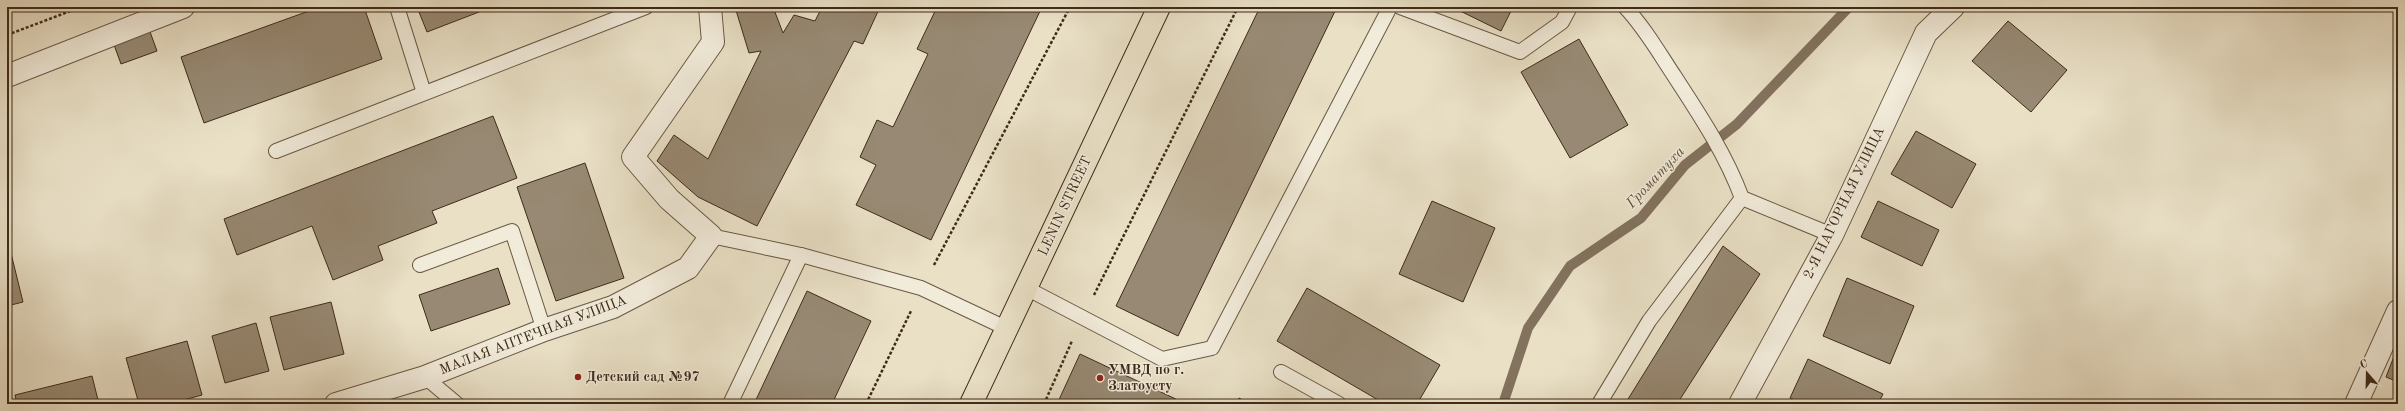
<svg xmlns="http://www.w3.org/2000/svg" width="2405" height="411" font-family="'Old Standard TT',serif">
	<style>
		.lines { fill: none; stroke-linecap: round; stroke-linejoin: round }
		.stream { stroke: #82725e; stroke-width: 10 }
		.building { fill: #978973; stroke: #3f2b1a }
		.lane-casing { stroke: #6a5845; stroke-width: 16 }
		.street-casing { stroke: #6a5845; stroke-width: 24 }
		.primary-casing { stroke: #3f2b1a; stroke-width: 24 }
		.path { stroke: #3f2b1a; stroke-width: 2.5; stroke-dasharray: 3 2; stroke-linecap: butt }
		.lane { stroke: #f1ebda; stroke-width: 14 }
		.street { stroke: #f1ebda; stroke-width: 22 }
		.primary { stroke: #e9e0c6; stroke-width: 22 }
		.poi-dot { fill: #8f2418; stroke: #f1ebda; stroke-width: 1.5 }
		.labels { text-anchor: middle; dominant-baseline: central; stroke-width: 3; stroke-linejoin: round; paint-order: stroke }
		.street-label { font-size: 14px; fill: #3f2b1a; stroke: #f1ebda }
		.poi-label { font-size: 14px; font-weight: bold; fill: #3f2b1a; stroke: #f1ebda; text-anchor: start }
		.water-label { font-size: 15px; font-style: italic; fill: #614f3c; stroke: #f1ebda }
	</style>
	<rect width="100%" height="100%" fill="#e9e0c6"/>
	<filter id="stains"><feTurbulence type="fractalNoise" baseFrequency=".005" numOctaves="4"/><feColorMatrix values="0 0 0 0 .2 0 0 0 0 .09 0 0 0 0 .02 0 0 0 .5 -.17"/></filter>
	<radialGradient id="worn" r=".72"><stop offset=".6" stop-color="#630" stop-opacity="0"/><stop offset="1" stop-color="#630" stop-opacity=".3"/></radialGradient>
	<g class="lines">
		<path class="stream" d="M1503,404l25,-76 42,-62 71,-48 44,-53 52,-41 112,-117"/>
	</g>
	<g class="building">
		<path d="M320,7h44l18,52 -178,64 -23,-66z"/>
		<path d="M417,7h75l-65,25z"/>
		<path d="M735,7h38l10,26 11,-18 21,6 7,-14h58l-17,37 -9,-3 -97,185 -59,-29 -41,-36 17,-26 34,24 53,-108 -12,2z"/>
		<path d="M937,7h105l-111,233 -75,-35 20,-40 -16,-8 17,-37 16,7 35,-73 -11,-5z"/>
		<path d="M1260,7h77l-159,329 -62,-30z"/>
		<path d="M1452,7h61l-12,24z"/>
		<path d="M2008,21l59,49 -36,42 -59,-51z"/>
		<path d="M149,29l8,22 -36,13 -8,-22z"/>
		<path d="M1579,39l49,86 -58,33 -49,-86z"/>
		<path d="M493,116l24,62 -85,33 5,12 -59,23 5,14 -50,20 -21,-54 -75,29 -13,-36z"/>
		<path d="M1916,131l60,33 -24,44 -61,-34z"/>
		<path d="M585,163l39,115 -68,23 -39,-114z"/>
		<path d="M1432,201l63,27 -32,74 -64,-28z"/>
		<path d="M1878,201l61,29 -17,36 -61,-29z"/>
		<path d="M7,237l16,65 -16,4z"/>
		<path d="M1723,246l37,28 -83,130h-52z"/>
		<path d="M498,268l12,36 -79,27 -12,-36z"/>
		<path d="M1847,278l67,28 -24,58 -67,-28z"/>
		<path d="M1307,288l133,77 -23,39h-32l-108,-63z"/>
		<path d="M807,291l64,30 -39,83h-78z"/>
		<path d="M331,302l13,52 -60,16 -14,-53z"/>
		<path d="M256,323l13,48 -44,12 -13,-47z"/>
		<path d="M187,341l15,54 -33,9h-30l-13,-46z"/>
		<path d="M2398,346v36l-12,-5z"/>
		<path d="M1080,354l100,47 -1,3h-122z"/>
		<path d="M1808,359l75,35 -5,10h-74l-14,-6z"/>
		<path d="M92,376l7,28h-82l-2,-9z"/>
		<path d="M1239,398l11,6h-14z"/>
	</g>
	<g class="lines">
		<defs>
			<g id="lane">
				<path d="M397,7l27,86"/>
				<path d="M1400,7l120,45 42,-30 8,-15"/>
				<path d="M1625,7c20,21 34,46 50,70 26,40 50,76 67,121l90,37"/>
				<path d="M276,151l370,-144"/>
				<path d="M711,236l90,19 -71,149"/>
				<path d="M801,255l120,33 87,41"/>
				<path d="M420,265l92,-34 32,99"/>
				<path d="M1026,288l136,71 50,-11 178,-341"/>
				<path d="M1281,372l58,32"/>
				<path d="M425,377l32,27"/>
				<path d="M1599,404l50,-83 93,-123"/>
			</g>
			<g id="street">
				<path d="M7,76l176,-69"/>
				<path d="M336,404l89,-27 119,-47 69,-23 75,-39 23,-32 -42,-37 -36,-42 80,-115 -3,-35"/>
				<path d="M1740,404l92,-169 94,-202 27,-26"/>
				<path d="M2356,404l42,-93"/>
			</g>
			<path id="primary" d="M971,404l188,-397"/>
		</defs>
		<use href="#lane" class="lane-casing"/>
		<use href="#street" class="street-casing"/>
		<use href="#primary" class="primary-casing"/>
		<g class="path">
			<path d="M7,35l74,-28"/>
			<path d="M934,265l136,-258"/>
			<path d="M1094,295l144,-288"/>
			<path d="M866,404l45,-93"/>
			<path d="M1044,404l28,-63"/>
		</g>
		<use href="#lane" class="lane"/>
		<use href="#street" class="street"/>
		<use href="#primary" class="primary"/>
	</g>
	<g class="poi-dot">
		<circle cx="578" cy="377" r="4"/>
		<circle cx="1100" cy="378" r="4"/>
	</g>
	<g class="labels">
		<g class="street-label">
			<text transform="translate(1844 203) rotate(-64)">2-Я НАГОРНАЯ УЛИЦА</text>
			<text transform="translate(1065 206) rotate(-65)">LENIN STREET</text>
			<text transform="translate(533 335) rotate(-21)">МАЛАЯ АПТЕЧНАЯ УЛИЦА</text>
		</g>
		<g class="poi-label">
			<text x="1108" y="370">УМВД по г.<tspan x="1108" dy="16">Златоусту</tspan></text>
			<text x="586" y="377">Детский сад №97</text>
		</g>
		<g class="water-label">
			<text transform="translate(1656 178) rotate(-47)">Громатуха</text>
		</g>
	</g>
	<rect width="2405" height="411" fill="none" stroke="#e9e0c6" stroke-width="24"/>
	<rect x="8" y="8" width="2389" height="395" fill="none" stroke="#3f2b1a" stroke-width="2"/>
	<rect x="12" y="12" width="2381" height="387" fill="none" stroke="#3f2b1a"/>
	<g transform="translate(2367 373) rotate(340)" stroke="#f1ebda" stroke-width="3" paint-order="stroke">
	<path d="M0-3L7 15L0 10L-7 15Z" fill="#3f2b1a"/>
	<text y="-6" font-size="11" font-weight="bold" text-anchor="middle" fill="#3f2b1a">С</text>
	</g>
	<rect width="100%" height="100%" filter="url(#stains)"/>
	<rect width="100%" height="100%" fill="url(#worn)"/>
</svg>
